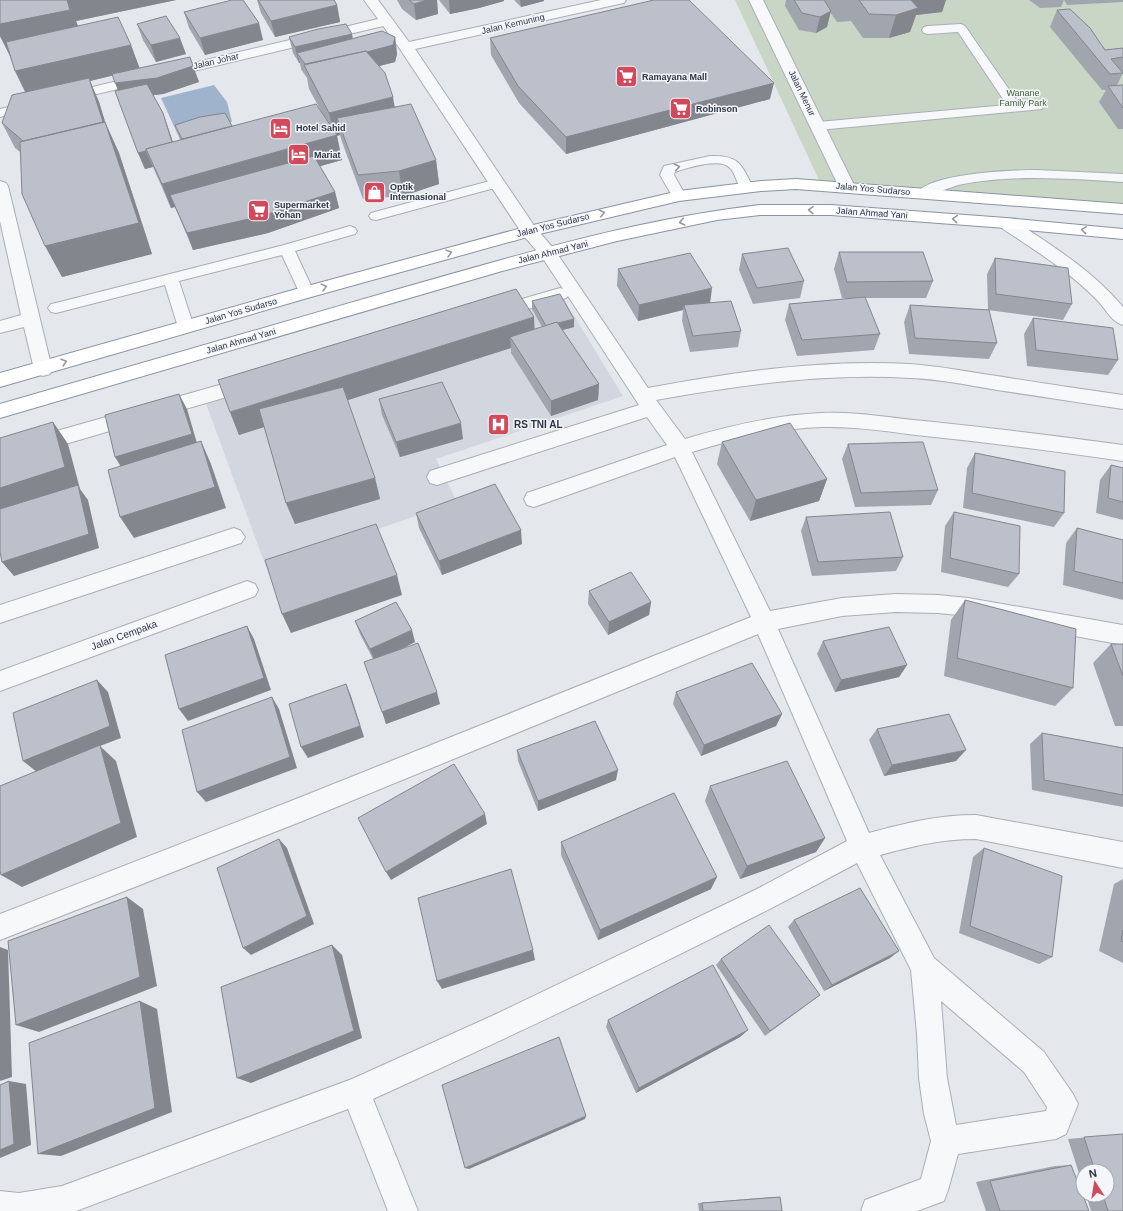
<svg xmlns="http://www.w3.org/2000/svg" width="1123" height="1211" font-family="Helvetica,sans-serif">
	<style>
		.built { fill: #d2d6de }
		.green { fill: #c9d6c5 }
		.water { fill: #9fb4cc }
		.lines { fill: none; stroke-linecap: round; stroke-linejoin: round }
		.service-casing { stroke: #a9aeb7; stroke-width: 2 }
		.minor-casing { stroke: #a9aeb7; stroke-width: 2 }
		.trunk-casing { stroke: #8b94a3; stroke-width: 2 }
		.service { fill: #f7f8fa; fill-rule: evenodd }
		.minor { fill: #f7f8fa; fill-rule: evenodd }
		.trunk { fill: #fff; fill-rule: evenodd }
		.wall { fill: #a1a5ae }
		.shaded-wall { fill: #83868d }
		.building { fill: #bbc0ca; stroke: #83868d }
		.oneway { stroke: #9196a0 }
		.oneway2 { stroke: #959aa2 }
		.labels { text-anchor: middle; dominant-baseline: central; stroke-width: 3; stroke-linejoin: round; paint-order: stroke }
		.far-street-label { font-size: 9px; fill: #2b3445; stroke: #f4f6f9 }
		.far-poi-label { font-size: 9px; font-weight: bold; fill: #2b3445; stroke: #f4f6f9; text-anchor: start }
		.far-park-label { font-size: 9px; fill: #3f6138; stroke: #f4f6f9 }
		.poi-label { font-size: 10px; font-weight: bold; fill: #2b3445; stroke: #f4f6f9; text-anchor: start }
		.street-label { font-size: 10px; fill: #2b3445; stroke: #f4f6f9 }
	</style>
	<rect width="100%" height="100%" fill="#e4e7ec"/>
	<path class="built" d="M557,288l66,108 -187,63 21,43 -191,65 -65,-177z"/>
	<path class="green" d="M735,0h388v204l-304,-24z"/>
	<path class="water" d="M214,85l13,17 5,20 -54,13 -17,-37z"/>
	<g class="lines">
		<defs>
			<g id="service">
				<path d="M961,24l4,2 54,78 18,-2 5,1 1,3 -1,3 -224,21 -5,-1 -2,-3 2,-3 5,-1 189,-17 -49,-73 -30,2 -4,-1 -2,-3 2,-3 4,-1z"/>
				<path d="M710,156c29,-1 31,8 43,31l-2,3 -5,1 -5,-1c-4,-7 -6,-17 -11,-22 -10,-11 -43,0 -55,4l-1,3 12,21 -2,3 -5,1 -5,-1 -14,-24 4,-9z"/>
				<path d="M1037,170l86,4v8c-53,-3 -107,-8 -160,2 -12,2 -35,14 -44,12l-2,-3c13,-20 96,-23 120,-23z"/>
				<path d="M497,179l5,1 2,3 -2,3 -126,34 -5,-1 -2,-3 2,-3z"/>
				<path d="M350,226l5,2 2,3 -2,3 -60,17 19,41 -3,4 -5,1 -5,-1 -19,-41 -103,26 15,46 -3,4 -5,1 -5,-1 -3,-4 -13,-42 -109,28 -5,-1 -3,-4 3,-4 5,-1 228,-58z"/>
			</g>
			<g id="minor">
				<path d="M364,0h14l31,42 192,-42h25l-2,3 -5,1 -204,45 120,178 19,22 94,139c86,-16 174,-29 262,-24 29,2 58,8 87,12 42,7 84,13 126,19v14c-42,-6 -84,-13 -126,-19 -29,-5 -58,-11 -87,-12 -85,-5 -170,7 -254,22l29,39c44,-13 90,-24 136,-26 35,-2 69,5 103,8 67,7 133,15 199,24v16c-66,-10 -132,-18 -198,-25 -34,-4 -68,-10 -103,-9 -43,1 -88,12 -130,25l78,159 72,-13 54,-4 42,1 30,3 155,27v20l-155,-29 -30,-3 -42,-1 -54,4 -64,13 91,204c37,-10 68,-18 107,-18l147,27v26l-147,-29c-36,0 -62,7 -96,16l54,103 110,94 29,42 5,10 -12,30 -10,5 -98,15 -10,36 -4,11 -27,10h-56l4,-11 56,-21 10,-38 -7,-27 -5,-36 -2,-44 -6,-64 -54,-107c-158,85 -321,162 -484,236l45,112h-30l-40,-102 -272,102h-76v-20l19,2 43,-7 290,-107 142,-64 261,-125 92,-49 -89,-207 -458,188 -300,118v-26l291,-113 460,-184 -76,-160 -141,50 -7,-2 -3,-6 3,-6 140,-48 -20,-28 -210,68 -7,-2 -3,-6 3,-6 209,-66 -71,-109 -2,2 -69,20 -6,-2 -3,-4 3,-4 69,-20 3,1 -21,-32 -19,-22 -123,-186 -17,-23 -383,91v-8l378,-90zM941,1001l83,71 23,35 -1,4 -90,14 -9,-47z"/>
				<path d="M749,0h14l92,187 -2,3 -6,2 -6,-2 -2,-3z"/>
				<path d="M0,181l6,2 2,3 44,183 -2,5 -7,2 -7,-2 -2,-5 -10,-42 -24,6v-12l21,-6 -21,-94z"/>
				<path d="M1006,218l6,1c39,26 80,51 111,88v18c-11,-3 -17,-15 -24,-23 -29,-30 -64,-52 -99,-75l-2,-4 2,-4z"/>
				<path d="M251,376l7,2 2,5 -2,5 -258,75v-16z"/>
				<path d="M234,528l7,3 4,6 -4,6 -241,80v-18z"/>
				<path d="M247,581l8,3 3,6 -3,6 -255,95v-20z"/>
			</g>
			<g id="trunk">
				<path d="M796,179l327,25v10l-327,-25 -35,2 -82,10 -148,35 -220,61 -311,90v-14l300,-85 229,-62 150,-35 82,-10z"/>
				<path d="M760,205h71l175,13 117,11v10l-117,-11 -175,-13h-71l-43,5 -100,21 -115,30 -502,147v-14c132,-38 263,-76 395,-114 120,-34 241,-71 365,-85z"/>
			</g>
		</defs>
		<use href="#service" class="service-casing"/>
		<use href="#minor" class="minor-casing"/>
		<use href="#trunk" class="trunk-casing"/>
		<use href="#service" class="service"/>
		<use href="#minor" class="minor"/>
		<use href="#trunk" class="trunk"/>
	</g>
	<g class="wall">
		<path d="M0,0h176l-100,21 2,5 53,19 8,23 54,-2 6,16 -36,12 -10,1 10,18 10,29 7,-2 -5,-15 57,1 89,-15 -12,-22 -2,-11 -6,-9 -1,-6h-1l-6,-10 -4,-16 64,2 42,-2 2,17 -2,8 -16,4 16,41 41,53 3,24 -36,12 -40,3 -21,-57 -2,-7 -3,1 5,24 -22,6 15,26 4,16 -71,25 -75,17 -18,-43 -4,1 -18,-41 -8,2 -7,-16 -25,-78 -23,6 9,21 6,20 14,31 33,101 -90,23 -42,-125 -5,-4 -13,-25 23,-31 -10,-21 -5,-15 -10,-20z"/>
		<path d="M257,0h77l3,5 3,17 -65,15 -14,-24z"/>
		<path d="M397,0h40l1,14 -22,6 -14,-11z"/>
		<path d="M439,0h65v1l-25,7 -29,6z"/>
		<path d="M514,0h30v1l-23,6z"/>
		<path d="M784,0h162l-4,12 -26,3 -6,17 -21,6h-26l-12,-17 -14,1 -7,-10 -3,15 -11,6 -17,-3 -14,-24 1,-6z"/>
		<path d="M1029,0h35l-3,7 -21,1z"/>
		<path d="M1064,0h59v2l-56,3z"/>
		<path d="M1057,10l48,40 18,-2v25l-6,12h6v44h-5l-19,-27 7,-12h-4l-52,-63z"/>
		<path d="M184,12l79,28 -58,15 -16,-27z"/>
		<path d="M137,24l49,30 -30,8 -13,-22z"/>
		<path d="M490,38l280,61 -204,55 -47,-51 -28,-48z"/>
		<path d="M839,252l94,29 -7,17h-61l15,36 -6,16 -77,6 -12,-36 4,-16 64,-6h-11l-8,-29z"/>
		<path d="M742,254l62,27 -4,17 -47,6 -14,-34z"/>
		<path d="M995,258l77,46 -9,16 -75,-10 -1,-36z"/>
		<path d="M618,269l92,34 31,28 -3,16 -48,5 -8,-31 1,-11 -45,11 -21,-35z"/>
		<path d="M532,301l42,26 -12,3 37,54 -1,16 -47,16 -40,-63v-5l-164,52 28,78 5,21 -85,25 -9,-21 -22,-76 -25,8 -9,-23 312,-85 -10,-18z"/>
		<path d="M910,305l87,38 -8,16 -80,-5 -5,-32z"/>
		<path d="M1033,318l85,42 -10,15 -81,-9 -3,-32z"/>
		<path d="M379,399l84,40 -63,18 -18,-42z"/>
		<path d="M722,442l105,37 -8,22 -69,20 -33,-57z"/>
		<path d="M848,444l90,46 -7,15 -76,2 -13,-48z"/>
		<path d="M975,453l89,60 -10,14 -91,-19 4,-40z"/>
		<path d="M1111,465l12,3v52l-27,-7 4,-33z"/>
		<path d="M954,512l65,62 -11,13 -67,-15 4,-46z"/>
		<path d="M416,513l106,31 -80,31 -23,-47z"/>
		<path d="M806,517l97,40 -7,14 -84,5 -11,-45z"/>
		<path d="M1077,528l46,12v60l-60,-15 3,-42z"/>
		<path d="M589,591l62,11 -2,13 -41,20 -20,-31z"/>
		<path d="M965,600l108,88 -18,18 -111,-30 7,-56z"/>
		<path d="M355,621l60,21 -12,6 37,56 -54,20 -13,-65 -13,-25z"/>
		<path d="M823,641l84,24 -8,12 -64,15 -18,-38z"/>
		<path d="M1111,644h12v82h-8l-22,-63z"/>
		<path d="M676,692l106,22 -6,12 -75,30 -28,-52z"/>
		<path d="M877,729l79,32 -72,15 -15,-36z"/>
		<path d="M1042,733l81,15v59l-91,-17 -2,-46z"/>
		<path d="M517,750l99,30 -78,31 -20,-50z"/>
		<path d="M710,786l115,52 -9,14 -76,27 -35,-78z"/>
		<path d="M561,842l150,47 -113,51 -37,-85z"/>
		<path d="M984,848l68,109 -13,7 -80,-31 14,-76z"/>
		<path d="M1123,879v84l-24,-12 15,-67z"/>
		<path d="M794,920l96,38 -66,33 -36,-64z"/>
		<path d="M721,959l99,36 -55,41 -49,-71z"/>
		<path d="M608,1020l140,10 -8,7 -104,56 -30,-66z"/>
		<path d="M1123,1134v77h-32l-5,-16h21v-24h-24v15l-15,-47z"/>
		<path d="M1071,1165l18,46h-103l-10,-29 79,-16z"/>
		<path d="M773,1197h7l2,14h-83l-1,-8z"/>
	</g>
	<g class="shaded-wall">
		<path d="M67,0h109l-100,21 7,19 -73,16 -10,-20v-12z"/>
		<path d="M427,0h10l1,14 -22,6 -2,-16z"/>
		<path d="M449,0h55v1l-25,7 -29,6z"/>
		<path d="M520,0h24v1l-23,6z"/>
		<path d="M904,0h42l-4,12 -26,3 -6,17 -21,6 7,-23z"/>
		<path d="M337,5l3,17 -65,15 -4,-16z"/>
		<path d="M831,11l-4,16 -11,6 4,-16z"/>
		<path d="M259,23l4,17 -58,15 -5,-17z"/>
		<path d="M352,34l3,17 -58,2 3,10h-1l-4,-16z"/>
		<path d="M395,37l2,17 -2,8 -82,21 -5,-10z"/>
		<path d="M180,38l6,16 -30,8 -5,-17z"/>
		<path d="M131,45l9,24 -50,12 9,21 14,45 -77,18 -9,-70 -12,-24z"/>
		<path d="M193,66l6,16 -36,12 -41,5 -7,-16z"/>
		<path d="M774,83l-4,16 -204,55v-17z"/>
		<path d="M393,97l4,25 -60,-4 3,17 -3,1 5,24 -167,47 -5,-12 5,12 -4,1 -9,-24 172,-48 -5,-23z"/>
		<path d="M163,113l16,48 -25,6z"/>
		<path d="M105,122l14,31 33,101 -90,23 -17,-31z"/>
		<path d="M146,151l7,16 -8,2 -7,-16z"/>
		<path d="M436,160l3,24 -36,12 -4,-25z"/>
		<path d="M335,192l4,16 -71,25 -75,17 -6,-17z"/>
		<path d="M712,288l-2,16 -26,1 -1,5 -45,11 1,-16z"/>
		<path d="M534,317l1,23 -25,-3 1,11 -272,87 -9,-23z"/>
		<path d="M574,319v8l-27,7v-8z"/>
		<path d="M599,384l-1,16 -47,16v-15z"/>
		<path d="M179,394l8,15 12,41 -75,22 -9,-15z"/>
		<path d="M53,422l15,22 12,45 8,11 11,48 -85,28 -12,-14 -2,-47v-27z"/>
		<path d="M461,423l2,16 -63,18 -4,-15z"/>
		<path d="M201,441l10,23 15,44 -92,30 -14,-21z"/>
		<path d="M375,478l5,21 -85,25 -9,-21z"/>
		<path d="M827,479l-8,22 -69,20 6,-21z"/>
		<path d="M521,530l1,14 -80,31 -3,-14z"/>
		<path d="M397,575l5,20 -111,38 -9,-19z"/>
		<path d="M651,602l-2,13 -41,20 1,-13z"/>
		<path d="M247,626l7,13 17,51 -83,31 -9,-12z"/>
		<path d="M412,630l3,12 -40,20 -5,-13z"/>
		<path d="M907,665l-8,12 -64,15 6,-12z"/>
		<path d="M97,680l11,12 13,46 -21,8 16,15 21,76 -115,50 -21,-12 36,-103 -14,-11z"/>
		<path d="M346,684l5,12 13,41 -56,21 -7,-11z"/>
		<path d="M437,692l3,12 -54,20 -4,-12z"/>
		<path d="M272,697l7,12 18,59 -91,34 -9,-10z"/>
		<path d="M782,714l-6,12 -75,30 3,-11z"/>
		<path d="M966,750l-10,11 -72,15 8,-11z"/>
		<path d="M618,770l-2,10 -78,31v-10z"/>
		<path d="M485,814l2,10 -96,56 -5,-8z"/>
		<path d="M825,838l-9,14 -76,27 7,-13z"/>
		<path d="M279,839l8,9 27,76 -63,31 -8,-7z"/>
		<path d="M717,877l-6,12 -113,51 2,-10z"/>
		<path d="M127,897l16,12 14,77 -118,46 -23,-7z"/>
		<path d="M332,945l10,10 20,83 -111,45 -14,-5z"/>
		<path d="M0,947l8,3 4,127 -12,4z"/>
		<path d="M533,950l2,10 -93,29 -5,-8z"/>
		<path d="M899,951l-9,7 -66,33 8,-6z"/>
		<path d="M140,1001l17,8 15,103 -111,44 -23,-2z"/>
		<path d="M748,1030l-8,7 -104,56 3,-5z"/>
		<path d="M9,1081l17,3 5,61 -31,13v-8z"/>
		<path d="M586,1116l-1,3 -116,50 -4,-1z"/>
	</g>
	<g class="building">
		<path d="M0,0h67l3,10 -70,14z"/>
		<path d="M232,0h11l16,23 -59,15 -16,-26z"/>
		<path d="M258,0h76l3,5 -66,16z"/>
		<path d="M409,0h18l-13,4z"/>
		<path d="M654,0h35l85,83 -208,54 -48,-51 -28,-48z"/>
		<path d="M794,0h30l7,11 -11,6 -18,-4z"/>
		<path d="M859,0h52l7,8 -22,7 -27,-1z"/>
		<path d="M1070,9l20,19 15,22 18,-2v9l-12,2 12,14 -13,1 -53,-64z"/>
		<path d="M166,16l14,22 -29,7 -14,-21z"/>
		<path d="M118,17l13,28 -116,26 -9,-29z"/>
		<path d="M346,24l6,10 -57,13 -6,-10 29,-8z"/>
		<path d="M382,31l13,6 -2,8 -26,7 -1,-1 -61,13 -8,-11z"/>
		<path d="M366,51l19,22 8,24 -64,16 -25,-48z"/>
		<path d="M190,57l3,9 -36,12 -42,5 -3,-9z"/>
		<path d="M89,78l14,44 -80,19 -21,-18 10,-28z"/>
		<path d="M147,84l16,29 9,29 -26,7v2l-8,2 -23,-62z"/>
		<path d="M1123,85v23l-15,-22z"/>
		<path d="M316,104l21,31 -175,49 -16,-35z"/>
		<path d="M411,104l25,56 -37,11 -41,4 -21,-57z"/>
		<path d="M225,113l7,13 -50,13 -7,-14 25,-8z"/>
		<path d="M105,122l34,101 -94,23 -23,-52 -2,-52z"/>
		<path d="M314,156l21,36 -73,24 -75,17 -17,-38z"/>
		<path d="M788,248l16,33 -47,7 -15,-34z"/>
		<path d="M839,252h84l10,29 -86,1z"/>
		<path d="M690,253l22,35 -73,17 -21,-36z"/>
		<path d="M995,258l73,10 4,36 -76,-10z"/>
		<path d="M516,289l18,28 -304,95 -12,-32z"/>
		<path d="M560,294l14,25 -16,4 -1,-1 -11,4 -14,-25z"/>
		<path d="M865,297l15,37 -78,6 -13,-36z"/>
		<path d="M731,301l10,30 -48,5 -9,-31z"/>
		<path d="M910,305l79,5 8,33 -82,-5z"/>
		<path d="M1033,318l80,10 5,32 -82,-10z"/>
		<path d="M557,322l42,62 -48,17 -41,-64z"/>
		<path d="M442,382l19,41 -65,19 -17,-43z"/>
		<path d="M343,387l32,91 -89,25 -27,-94z"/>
		<path d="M179,394l13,40 -77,23 -10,-42z"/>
		<path d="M53,422l12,45 -65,21v-50z"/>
		<path d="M790,423l37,56 -71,21 -34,-58z"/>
		<path d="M201,441l14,46 -95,30 -12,-47z"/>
		<path d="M923,442l15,48 -77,3 -13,-49z"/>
		<path d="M975,453l90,18 -1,42 -92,-20z"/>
		<path d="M1111,465l12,3v34l-15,-4z"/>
		<path d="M495,484l26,46 -82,31 -23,-48z"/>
		<path d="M78,485l11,49 -87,28 -2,-10v-43z"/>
		<path d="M890,512l13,45 -85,5 -12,-45z"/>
		<path d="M954,512l66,14 -1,48 -69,-16z"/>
		<path d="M376,524l21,51 -115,39 -17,-54z"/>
		<path d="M1077,528l46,12v43l-49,-12z"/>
		<path d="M631,572l20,30 -42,20 -20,-31z"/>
		<path d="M965,600l111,29 -3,59 -116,-30z"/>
		<path d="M396,602l16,28 -42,19 -15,-28z"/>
		<path d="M247,626l17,52 -85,31 -14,-54z"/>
		<path d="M889,627l18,38 -66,15 -18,-39z"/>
		<path d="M418,643l19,49 -55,20 -18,-50z"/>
		<path d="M1111,644h12v32z"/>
		<path d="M752,663l30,51 -78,31 -28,-53z"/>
		<path d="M97,680l13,46 -87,35 -10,-48z"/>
		<path d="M346,684l14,42 -59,21 -12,-43z"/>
		<path d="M272,697l18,60 -93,35 -15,-62z"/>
		<path d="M949,714l17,36 -74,15 -15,-36z"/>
		<path d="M595,721l23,49 -80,31 -21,-51z"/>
		<path d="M1042,733l81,15v47l-79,-15z"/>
		<path d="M100,745l21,78 -120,52 -1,-4v-85z"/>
		<path d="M787,761l38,77 -78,28 -37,-80z"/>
		<path d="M454,764l31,50 -99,58 -28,-54z"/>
		<path d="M674,793l43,84 -117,53 -39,-88z"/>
		<path d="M279,839l28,77 -64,32 -26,-80z"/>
		<path d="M984,848l78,28 -10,81 -82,-31z"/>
		<path d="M511,869l22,81 -96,31 -19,-83z"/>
		<path d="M860,888l39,63 -67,34 -38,-65z"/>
		<path d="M127,897l13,80 -124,48 -8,-84z"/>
		<path d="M769,925l51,70 -50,36 -49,-72z"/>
		<path d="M1123,930v12l-2,-1z"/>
		<path d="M332,945l22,86 -117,47 -16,-91z"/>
		<path d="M713,965l35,65 -109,58 -31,-68z"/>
		<path d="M140,1001l15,107 -117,46 -9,-111z"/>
		<path d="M559,1037l27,79 -121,52 -23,-83z"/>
		<path d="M9,1081l5,63 -14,6v-65z"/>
		<path d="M1123,1134v77h-15l-5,-16h4v-24h-12l-11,-34z"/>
		<path d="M1071,1165l18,46h-89l-10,-30z"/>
		<path d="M780,1197l2,14h-79l-1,-8z"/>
	</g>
	<defs><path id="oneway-chevron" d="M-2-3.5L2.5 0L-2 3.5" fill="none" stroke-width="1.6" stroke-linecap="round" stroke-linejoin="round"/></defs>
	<use class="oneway" href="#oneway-chevron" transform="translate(677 167) rotate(-13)"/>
	<g class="oneway2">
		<use href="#oneway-chevron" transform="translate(811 210) rotate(-179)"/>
		<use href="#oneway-chevron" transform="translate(602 213) rotate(-12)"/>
		<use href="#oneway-chevron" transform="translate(955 219) rotate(-176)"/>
		<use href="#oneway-chevron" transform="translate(682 222) rotate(168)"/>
		<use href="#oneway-chevron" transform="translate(1084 230) rotate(-175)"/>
		<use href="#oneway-chevron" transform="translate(449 253) rotate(-15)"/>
		<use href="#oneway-chevron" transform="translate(324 287) rotate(-15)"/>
		<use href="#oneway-chevron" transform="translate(64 362) rotate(-16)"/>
	</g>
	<defs>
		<symbol id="supermarket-square" viewBox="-11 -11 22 22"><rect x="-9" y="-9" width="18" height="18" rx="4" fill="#d1495b" stroke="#f4f6f9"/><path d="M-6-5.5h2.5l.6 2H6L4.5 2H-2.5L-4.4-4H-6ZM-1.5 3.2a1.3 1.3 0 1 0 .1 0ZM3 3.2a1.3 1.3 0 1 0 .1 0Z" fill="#fff"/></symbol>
		<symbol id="hotel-square" viewBox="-11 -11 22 22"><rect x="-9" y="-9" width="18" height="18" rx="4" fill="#d1495b" stroke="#f4f6f9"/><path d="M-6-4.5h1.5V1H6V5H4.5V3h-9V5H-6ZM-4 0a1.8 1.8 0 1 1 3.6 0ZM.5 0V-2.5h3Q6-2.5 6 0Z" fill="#fff"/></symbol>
		<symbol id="shop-square" viewBox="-11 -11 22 22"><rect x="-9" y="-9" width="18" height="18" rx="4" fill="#d1495b" stroke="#f4f6f9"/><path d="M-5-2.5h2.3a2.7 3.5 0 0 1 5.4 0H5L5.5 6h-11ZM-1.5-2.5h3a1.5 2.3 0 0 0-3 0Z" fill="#fff"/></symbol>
		<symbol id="hospital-square" viewBox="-11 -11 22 22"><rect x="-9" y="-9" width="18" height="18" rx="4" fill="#d1495b" stroke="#f4f6f9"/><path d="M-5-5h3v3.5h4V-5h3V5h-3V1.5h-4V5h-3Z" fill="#fff"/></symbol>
	</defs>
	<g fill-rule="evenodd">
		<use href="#supermarket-square" x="614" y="64" width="25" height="25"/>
		<use href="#supermarket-square" x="668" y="96" width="25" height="25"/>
		<use href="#hotel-square" x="268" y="116" width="25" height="25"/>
		<use href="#hotel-square" x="286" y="142" width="25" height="25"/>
		<use href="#shop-square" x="362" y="180" width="25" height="25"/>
		<use href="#supermarket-square" x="246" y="198" width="25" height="25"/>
		<use href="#hospital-square" x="486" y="412" width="25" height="25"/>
	</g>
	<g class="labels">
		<g class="far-street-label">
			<text transform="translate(513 24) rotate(-13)">Jalan Kemuning</text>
			<text transform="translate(216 61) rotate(-13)">Jalan Johar</text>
			<text transform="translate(802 93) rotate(64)">Jalan Menur</text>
			<text transform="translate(873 189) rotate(5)">Jalan Yos Sudarso</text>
			<text transform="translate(872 213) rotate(4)">Jalan Ahmad Yani</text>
			<text transform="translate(553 225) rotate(-14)">Jalan Yos Sudarso</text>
			<text transform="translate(553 252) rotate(-14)">Jalan Ahmad Yani</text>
			<text transform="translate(241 311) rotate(-16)">Jalan Yos Sudarso</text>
			<text transform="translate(241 341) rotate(-16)">Jalan Ahmad Yani</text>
		</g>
		<g class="far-poi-label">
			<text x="642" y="77">Ramayana Mall</text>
			<text x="696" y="109">Robinson</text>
			<text x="296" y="128">Hotel Sahid</text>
			<text x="314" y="155">Mariat</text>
			<text x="390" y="187">Optik<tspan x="390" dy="10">Internasional</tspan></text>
			<text x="274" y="205">Supermarket<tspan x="274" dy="10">Yohan</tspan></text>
		</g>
		<g class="far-park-label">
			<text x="1023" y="93">Wanane<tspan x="1023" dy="10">Family Park</tspan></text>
		</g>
		<g class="poi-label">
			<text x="514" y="424">RS TNI AL</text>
		</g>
		<g class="street-label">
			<text transform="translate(124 635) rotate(-20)">Jalan Cempaka</text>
		</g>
	</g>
	<g transform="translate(1095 1183) rotate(348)"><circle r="19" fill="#f4f6f9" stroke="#a4a8b1"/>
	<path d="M0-3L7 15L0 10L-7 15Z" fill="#d1495b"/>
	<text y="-6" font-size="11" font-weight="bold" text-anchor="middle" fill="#2b3445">N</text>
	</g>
</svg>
